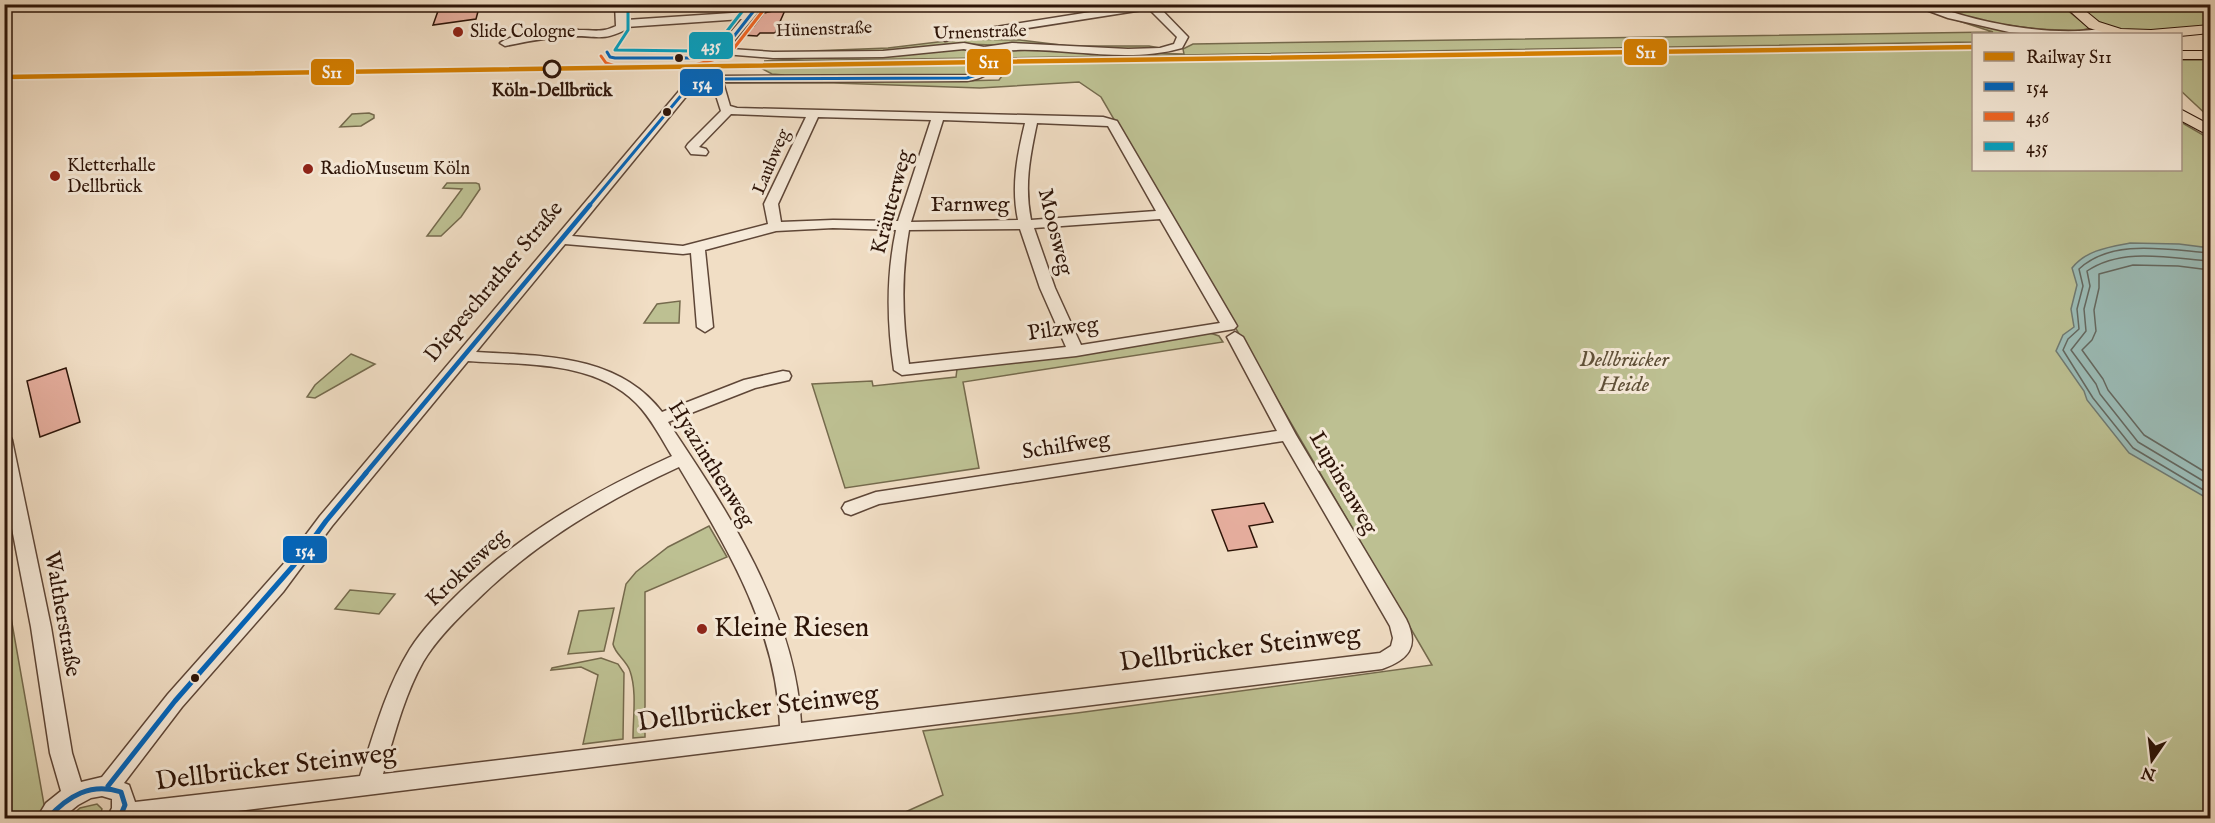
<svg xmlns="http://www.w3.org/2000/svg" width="2215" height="823" font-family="'IM FELL English',serif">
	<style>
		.green { fill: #bdc092; stroke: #756a4d; stroke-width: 1.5 }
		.water { fill: #9bbcb7; stroke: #6f7971; stroke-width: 1.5 }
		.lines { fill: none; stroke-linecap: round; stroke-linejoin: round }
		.shore { stroke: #646860; stroke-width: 1.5 }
		.building { fill: #e6ae9e; stroke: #2d1408; stroke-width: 1.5 }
		.minor-casing { stroke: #5e4637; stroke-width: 3 }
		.major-casing { stroke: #2d1408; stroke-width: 2 }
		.minor { fill: #f6ead9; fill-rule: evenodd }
		.major { fill: #f1dec5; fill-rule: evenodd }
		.bus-1-far2-casing { stroke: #f6ead9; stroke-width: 6 }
		.bus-1-far1-casing { stroke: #f6ead9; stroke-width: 9 }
		.bus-1-casing { stroke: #f6ead9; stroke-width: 10 }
		.bus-2-casing { stroke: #f6ead9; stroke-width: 6 }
		.bus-3-casing { stroke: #f6ead9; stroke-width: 6 }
		.bus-1-far2 { stroke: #0065bd; stroke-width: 3 }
		.bus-1-far1 { stroke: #0065bd; stroke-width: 4.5 }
		.bus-1 { stroke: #0065bd; stroke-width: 5 }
		.bus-2 { stroke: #f26522; stroke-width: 3 }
		.bus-3 { stroke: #02a2c4; stroke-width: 3 }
		.rail-1-casing { stroke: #f6ead9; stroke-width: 8 }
		.rail-1 { stroke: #d57f01; stroke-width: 4.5 }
		.poi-dot { fill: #8f2418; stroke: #f6ead9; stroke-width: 2 }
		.bus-dot { fill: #2d1408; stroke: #f6ead9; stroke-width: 2 }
		.stop-dot { fill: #f6ead9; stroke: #2d1408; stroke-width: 3 }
		.labels { text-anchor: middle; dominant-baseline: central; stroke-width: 6; stroke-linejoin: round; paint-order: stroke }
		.far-street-label { font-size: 18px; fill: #2d1408; stroke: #f6ead9 }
		.far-poi-label { font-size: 18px; fill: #2d1408; stroke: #f6ead9; text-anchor: start }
		.far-stop-label { font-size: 18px; font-weight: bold; fill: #2d1408; stroke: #f6ead9 }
		.street-label { font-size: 22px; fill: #2d1408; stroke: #f6ead9 }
		.park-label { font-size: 22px; font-style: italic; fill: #5f5038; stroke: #f6ead9 }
		.near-poi-label { font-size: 27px; fill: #2d1408; stroke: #f6ead9; text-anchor: start }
		.near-street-label { font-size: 27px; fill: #2d1408; stroke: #f6ead9 }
		.line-badge { stroke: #f6ead9; stroke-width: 2 }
		.badge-label { font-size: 16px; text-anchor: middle; font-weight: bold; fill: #fff }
	</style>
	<rect width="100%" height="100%" fill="#f1dec5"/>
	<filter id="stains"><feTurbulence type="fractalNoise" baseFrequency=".00333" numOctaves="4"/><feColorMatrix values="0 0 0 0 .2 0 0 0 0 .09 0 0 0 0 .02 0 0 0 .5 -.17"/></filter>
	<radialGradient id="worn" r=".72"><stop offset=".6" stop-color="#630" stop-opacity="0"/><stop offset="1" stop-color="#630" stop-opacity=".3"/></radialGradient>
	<g class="green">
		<path d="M1906,4l76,22 46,8h-54l-1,8 -977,16 1,-4 13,-5 174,5 -1,-5 10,-5 800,-12z"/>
		<path d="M1924,5h137l28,23c-7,4 -18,2 -27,2 -48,-1 -93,-10 -138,-25z"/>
		<path d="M2076,5h134v22c-34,2 -80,12 -112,-5 -8,-4 -15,-12 -22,-17z"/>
		<path d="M963,39l57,1 49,6h80l11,2 -38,2 -155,-6 -87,8 -70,-1 78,-3z"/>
		<path d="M960,49l17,2 4,7 -217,3 44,-3 87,-2z"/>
		<path d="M1973,50l1,120h206l1,-53 3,7 26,15v679h-1318l51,-23 -20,-64 154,-18 355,-48 -331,-568 -22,-15 -99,6 -146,-5h-108l133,-4 100,2 40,-1 3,-4 -5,-6v-6z"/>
		<path d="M2181,60h29v58l-29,-27z"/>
		<path d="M979,64v7l-10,4 -15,1 -170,-1 -12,-1 -11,-6z"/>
		<path d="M369,113l5,2v3l-13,8 -21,1 12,-13z"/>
		<path d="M447,183h29l3,1 1,5 -19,28 -20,19h-14l35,-47 -19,-1z"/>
		<path d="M680,301l-1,22h-35l13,-19z"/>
		<path d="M1210,333l9,3 4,6 -260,40 16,86 -134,20 -33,-104 60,-3 1,5 83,-9 1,-8 75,-9z"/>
		<path d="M351,354l24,10 -60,34 -8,-1 8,-12z"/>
		<path d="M709,526l18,31 -82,35v145l-12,1c0,-21 4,-47 -3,-67 -3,-10 -15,-17 -17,-27l13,-60 10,-12 32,-25z"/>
		<path d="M4,578l41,232 -7,8h-33z"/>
		<path d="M350,590l45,4 -16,20 -44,-5z"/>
		<path d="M614,608l-10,43 -36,3 11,-43z"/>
		<path d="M601,658l17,6 6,9 -1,66 -40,5 15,-69 -17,-8 -30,3 1,-2z"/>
		<path d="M97,804l5,5 -3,9h-30l11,-10z"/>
	</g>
	<path class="water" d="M2130,243l49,1 31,4v252l-81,-47 -42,-53 -3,-9 -28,-40 7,-16 11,-8 -3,-18 6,-24 -5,-17c14,-18 37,-21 58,-25z"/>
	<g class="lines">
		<g class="shore">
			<path d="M2210,253c-42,-3 -98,-15 -131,16l4,17 -6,23 2,20 -11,10 -5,11 30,48 40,50 77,46"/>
			<path d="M2210,261c-40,-3 -88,-14 -123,10l3,15 -6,23 2,22 -15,19 25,34 4,10 38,48 72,43"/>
			<path d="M2210,270l-32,-4 -45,-1 -34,9v14l-5,22 2,21 -4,9 -10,10 21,29 5,11 36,45 66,40"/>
		</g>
	</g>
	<g class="building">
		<path d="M455,4h25l-4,15 -43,6 5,-14 16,-2z"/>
		<path d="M786,8l-11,25h-15l-3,3 -15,-1 8,-9h4l10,-13z"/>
		<path d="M66,368l14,54 -40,15 -13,-56z"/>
		<path d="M1264,503l9,19 -24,4 8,21 -29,4 -16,-41z"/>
	</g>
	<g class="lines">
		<defs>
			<g id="minor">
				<path d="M615,4h10l1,16 121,-8 4,-8h39l-31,7 -29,35 1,3 42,3 110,-1 81,-8 20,4 28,-4 116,6 32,-1 14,-4 3,-7 -28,-28 -204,32 -5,-3 5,-3 196,-31h15l32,33 -6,11c-62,18 -128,-5 -191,4l4,8c-3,15 -15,19 -28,21l-244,1 7,24 7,2 366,9 14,4 120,205 -3,3 -158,27 -174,19 -8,-5c-7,-47 -8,-93 2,-140l-63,-2 -57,3 -71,19 8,77 -8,5 -8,-5 -6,-74 -8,1 -118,-10 -89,108c66,4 142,2 186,60l82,-32 39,-9 6,1 2,4 -2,4 -34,8 -87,34c59,88 128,192 133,301l579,-70 11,-7 2,-8 -3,-12 -107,-185 -404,63 -28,11 -6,-2 -3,-5 3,-5 31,-11 401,-61 -50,-94 8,-5 8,5 53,98 110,184c14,28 2,41 -24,50l-1200,149h-75l5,-10v-9l-10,-3 -11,2 -13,7 -16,13h-25l9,-15 15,-12 -11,-38 -19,-126 -27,-140v-53l6,2 2,4 39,187 21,126 9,29 21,-5 66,-83 119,-134 33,-44 365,-432 31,-8 251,-1 11,-5 5,-5 -3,-12 -16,-4 -81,8 -110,1 -49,-4 -5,-8 23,-27 -116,8 -1,3c-22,11 -28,6 -50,6 -24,1 -47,5 -70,10l-5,-3c14,-11 60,-14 79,-13 14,0 23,3 37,-4zM712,83l9,28 -33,33 -2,3 5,7 15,1 2,-3 -2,-3 -7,-2 32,-33 75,3 -42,87 4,20 -85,22 -111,-10 121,-148zM818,117l113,3 -33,101 -65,-1 -52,2 -3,-18zM943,120l82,3c-8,33 -14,64 -7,97l-107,2zM1037,123l71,3 48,85 -125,9c-7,-34 -1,-64 6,-97zM1160,219l60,104 -139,22 -26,-57 -21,-60zM1020,229l20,59 26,59 -157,17c-7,-45 -8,-89 0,-134zM468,361c55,4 125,-1 168,42 15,15 25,35 36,53 -77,35 -149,76 -211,135 -18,18 -37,36 -51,58 -24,39 -36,84 -50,127l-225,26 -6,-17 -5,-2 58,-76 101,-115 49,-66zM679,467c48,81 98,162 101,259l-397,48c11,-38 21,-78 40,-112 13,-22 32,-41 51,-59 59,-59 129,-101 205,-136z"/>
				<path d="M1599,4h223l-5,3 -199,3z"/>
				<path d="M1910,4c21,0 39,8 59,13 41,11 100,20 140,10l5,3 -9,4h-73l-23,-2 -61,-14z"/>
			</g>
			<g id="major">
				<path d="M2062,4h15l22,18 22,7 30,1 59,-5v8l-30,3 -71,-2 -20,-6z"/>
				<rect x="2180" y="51" width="30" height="8"/>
				<path d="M2180,109l30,16v11l-30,-16z"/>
			</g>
		</defs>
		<use href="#minor" class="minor-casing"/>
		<use href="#major" class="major-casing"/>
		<use href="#minor" class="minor"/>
		<use href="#major" class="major"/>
		<defs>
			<g id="bus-1-far2">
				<path d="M724,49l32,-41v-4"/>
				<path d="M607,52l3,5 5,1h79l31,-8"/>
				<path d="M589,206l100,-120 27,-7 251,-1c11,-3 19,-7 22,-18l-5,-10"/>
			</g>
			<path id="bus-1-far1" d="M365,474l225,-269"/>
			<g id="bus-1">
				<path d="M108,786l67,-85 119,-136 32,-44 40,-48"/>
				<path d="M48,818c20,-22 43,-36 73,-26l4,13 -3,7"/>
			</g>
			<g id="bus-2">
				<path d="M731,52l31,-40 2,-8"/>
				<path d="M601,56l5,7 9,3 80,-1 31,-9"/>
			</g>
			<path id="bus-3" d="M628,4v26l-13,20 78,1 24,-7 31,-40"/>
		</defs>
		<use href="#bus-1-far2" class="bus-1-far2-casing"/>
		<use href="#bus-1-far1" class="bus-1-far1-casing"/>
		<use href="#bus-1" class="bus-1-casing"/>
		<use href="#bus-2" class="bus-2-casing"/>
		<use href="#bus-3" class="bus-3-casing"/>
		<use href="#bus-1-far2" class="bus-1-far2"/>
		<use href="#bus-1-far1" class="bus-1-far1"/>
		<use href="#bus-1" class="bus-1"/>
		<use href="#bus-2" class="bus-2"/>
		<use href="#bus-3" class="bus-3"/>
		<defs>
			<path id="rail-1" d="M4,77l1970,-30"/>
		</defs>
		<use href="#rail-1" class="rail-1-casing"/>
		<use href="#rail-1" class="rail-1"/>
	</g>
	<g class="poi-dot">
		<circle cx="458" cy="32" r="6"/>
		<circle cx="308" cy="169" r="6"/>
		<circle cx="55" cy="176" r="6"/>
		<circle cx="702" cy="629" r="6"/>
	</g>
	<g class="bus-dot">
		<circle cx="679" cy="58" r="5"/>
		<circle cx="667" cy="112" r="5"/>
		<circle cx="195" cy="678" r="5"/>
	</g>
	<circle class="stop-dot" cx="552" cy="69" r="8"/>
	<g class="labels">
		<g class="far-street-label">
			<text transform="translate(824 30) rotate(-2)">Hünenstraße</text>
			<text transform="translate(980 33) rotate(-2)">Urnenstraße</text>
			<text transform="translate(772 162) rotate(-67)">Laubweg</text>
		</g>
		<g class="far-poi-label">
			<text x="470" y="32">Slide Cologne</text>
			<text x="67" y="166">Kletterhalle<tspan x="67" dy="21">Dellbrück</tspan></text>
			<text x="320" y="169">RadioMuseum Köln</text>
		</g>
		<g class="far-stop-label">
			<text x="552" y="91">Köln-Dellbrück</text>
		</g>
		<g class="street-label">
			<text transform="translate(892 202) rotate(-75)">Kräuterweg</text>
			<text x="970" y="205">Farnweg</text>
			<text transform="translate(1055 232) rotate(76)">Moosweg</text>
			<text transform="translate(494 282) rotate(-50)">Diepeschrather Straße</text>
			<text transform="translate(1063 329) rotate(-8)">Pilzweg</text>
			<text transform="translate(1066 446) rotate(-9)">Schilfweg</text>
			<text transform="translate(711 464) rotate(58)">Hyazinthenweg</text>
			<text transform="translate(1343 483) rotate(60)">Lupinenweg</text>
			<text transform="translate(467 568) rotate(-43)">Krokusweg</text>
			<text transform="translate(62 614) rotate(80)">Waltherstraße</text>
		</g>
		<g class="park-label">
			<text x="1624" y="360">Dellbrücker<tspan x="1624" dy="25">Heide</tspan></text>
		</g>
		<g class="near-poi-label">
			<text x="714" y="629">Kleine Riesen</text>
		</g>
		<g class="near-street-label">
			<text transform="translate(1240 649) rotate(-7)">Dellbrücker Steinweg</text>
			<text transform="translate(758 709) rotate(-7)">Dellbrücker Steinweg</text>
			<text transform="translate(276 768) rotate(-7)">Dellbrücker Steinweg</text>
		</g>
	</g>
	<g class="line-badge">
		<rect x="688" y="31" width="46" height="29" rx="6" fill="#02a2c4"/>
		<rect x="1623" y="38" width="45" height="28" rx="6" fill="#d57f01"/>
		<rect x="966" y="48" width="46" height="28" rx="6" fill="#d57f01"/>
		<rect x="310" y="58" width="45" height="28" rx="6" fill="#d57f01"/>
		<rect x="679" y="68" width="45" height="29" rx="6" fill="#0065bd"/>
		<rect x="282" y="535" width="46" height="29" rx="6" fill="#0065bd"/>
	</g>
	<g class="badge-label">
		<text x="711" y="51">435</text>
		<text x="1646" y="58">S11</text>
		<text x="989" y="68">S11</text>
		<text x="332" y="78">S11</text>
		<text x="702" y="89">154</text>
		<text x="305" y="556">154</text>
	</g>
	<rect width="2215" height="823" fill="none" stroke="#f1dec5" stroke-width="24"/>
	<rect x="6" y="6" width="2203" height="811" fill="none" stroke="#2d1408" stroke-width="3"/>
	<rect x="12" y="12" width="2191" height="799" fill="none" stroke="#2d1408" stroke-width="1.5"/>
	<rect x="1972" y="33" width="210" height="138" fill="#f6ead9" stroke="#a69485" stroke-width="1.5"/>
	<rect x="1984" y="52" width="30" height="9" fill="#d57f01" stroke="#a69485" stroke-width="1.5"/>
	<text x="2026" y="63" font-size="18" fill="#2d1408">Railway S11</text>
	<rect x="1984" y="82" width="30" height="9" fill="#0065bd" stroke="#a69485" stroke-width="1.5"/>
	<text x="2026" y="93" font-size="18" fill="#2d1408">154</text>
	<rect x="1984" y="112" width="30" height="9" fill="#f26522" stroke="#a69485" stroke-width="1.5"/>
	<text x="2026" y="123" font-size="18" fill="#2d1408">436</text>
	<rect x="1984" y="142" width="30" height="9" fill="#02a2c4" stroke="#a69485" stroke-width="1.5"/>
	<text x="2026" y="153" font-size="18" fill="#2d1408">435</text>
	<g transform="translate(2152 760) rotate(194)" stroke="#f6ead9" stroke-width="4.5" paint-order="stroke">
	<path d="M0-4.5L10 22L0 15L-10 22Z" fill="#2d1408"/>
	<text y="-9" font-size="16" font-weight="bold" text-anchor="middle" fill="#2d1408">N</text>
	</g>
	<rect width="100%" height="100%" filter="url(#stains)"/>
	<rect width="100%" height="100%" fill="url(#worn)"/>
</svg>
